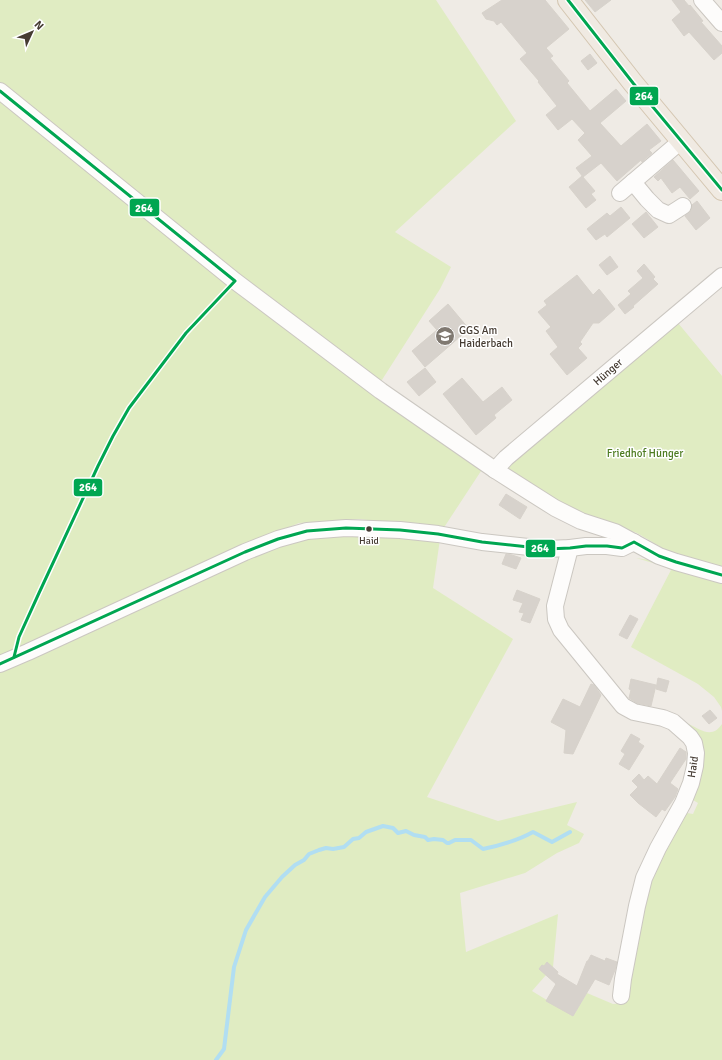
<svg xmlns="http://www.w3.org/2000/svg" width="722" height="1060" font-family="Signika,sans-serif">
	<style>
		.green { fill: #e0ecc2 }
		.lines { fill: none; stroke-linecap: round; stroke-linejoin: round }
		.stream { stroke: #b1def2; stroke-width: 4 }
		.building { fill: #d7d2cc; stroke: #d7d2cb }
		.minor-casing { stroke: #cbc7c1; stroke-width: 18 }
		.major-casing { stroke: #d4c6b1; stroke-width: 22 }
		.minor { stroke: #fdfcfb; stroke-width: 16 }
		.major { stroke: #f0eae2; stroke-width: 20 }
		.bus-1-casing { stroke: #fff; stroke-width: 6 }
		.bus-1 { stroke: #00a651; stroke-width: 3 }
		.bus-dot { fill: #453b32; stroke: #fff; stroke-width: 1.5 }
		.labels { text-anchor: middle; dominant-baseline: central; stroke-width: 3; stroke-linejoin: round; paint-order: stroke }
		.bus-label { font-size: 10px; fill: #453b32; stroke: #fff }
		.poi-label { font-size: 11px; fill: #453b32; stroke: #fff; text-anchor: start }
		.street-label { font-size: 11px; fill: #453b32; stroke: #fff }
		.park-label { font-size: 11px; fill: #4c7b20; stroke: #fff }
		.line-badge { stroke: #fff; stroke-width: 1.5 }
		.badge-label { font-size: 11px; text-anchor: middle; font-weight: bold; fill: #fff }
	</style>
	<rect width="100%" height="100%" fill="#efebe5"/>
	<g class="green">
		<path d="M0,0h436l80,121 -121,111 56,35 -11,22 -60,94 -151,-116 -229,-184z"/>
		<path d="M0,98l483,370 -40,61 -84,-10 -60,4 -69,28 -230,106z"/>
		<path d="M678,323l44,53v192l-51,-15 -34,-20 -51,-18 -28,-14 -49,-32 1,-6 62,-50z"/>
		<path d="M367,533l73,6 -7,49 80,51 -86,158 71,24 79,-19 -10,23 17,9 -5,9 -22,10 -32,20 -65,20 6,59 92,-38 -5,53 -21,24 41,25 14,-23 26,11 13,-1 3,-9 -3,-16 20,-94 41,-71 6,1 5,-11 -5,-3 5,-36 -21,-44c4,1 8,2 12,4 12,6 23,15 33,0v336h-722v-388l281,-128 28,-6z"/>
		<path d="M636,558l22,3 64,19v131l-1,-4 -7,-10 -16,-13 -67,-37 40,-77 -11,-5z"/>
	</g>
	<g class="lines">
		<path class="stream" d="M216,1060l8,-11 10,-82 12,-37 19,-33 17,-20 13,-12 9,-5 5,-6 10,-4 7,-2 7,1 11,-2 9,-8 6,-1 7,-6 17,-6 10,2 5,5 8,-2 8,4 11,2 3,3 6,-1 9,1 4,3h2l6,-3h16l12,9c19,-4 34,-8 50,-17l19,10 18,-10"/>
	</g>
	<g class="building">
		<path d="M502,0h43l24,29 -23,19 7,8 -3,2 19,23 -2,2 23,28 26,-22 10,12 -26,22 21,23 26,-22 14,17 -12,9 3,3 -10,9 -1,-2 -24,21 -16,-18 -18,14 -7,-9 16,-12 -14,-16 7,-7 -13,-14 -14,11 -12,-15 11,-9 -19,-24 1,-1 -19,-22 7,-6 -26,-31 -4,3 -3,-4 -8,-2 -4,-6z"/>
		<path d="M585,0h26l-16,12z"/>
		<path d="M672,0h12l5,6 1,-1 13,16 -2,1 21,24v7l-8,7 -25,-28 -5,4 -12,-16 9,-8z"/>
		<path d="M590,54l7,9 -9,7 -7,-9z"/>
		<path d="M673,160l26,31 -9,8 -10,-12 -8,6 -11,-15 -3,3 -4,-4z"/>
		<path d="M582,176l13,15 -4,3 5,6 -10,8 -17,-21z"/>
		<path d="M697,201l13,17 -14,12 -11,-14 6,-5 1,-6z"/>
		<path d="M621,207l9,11 -23,19 -2,-3 -9,6 -9,-11 20,-16 3,3z"/>
		<path d="M646,212l12,15 -14,11 -12,-14z"/>
		<path d="M610,256l8,11 -11,8 -8,-10z"/>
		<path d="M644,264l11,13 -2,2 5,5 -25,22 1,1 -9,7 -7,-9 13,-11 -3,-3 15,-13 -6,-7z"/>
		<path d="M577,275l16,20 6,-6 16,20 -16,14h-6l-13,19 2,2 -4,4 9,10 -20,17 -17,-21 8,-7 -12,-16 5,-4 -13,-15 9,-7 -3,-4z"/>
		<path d="M448,304l21,25 -44,38 -13,-16 25,-21 -8,-9z"/>
		<path d="M425,368l11,14 -17,14 -12,-14z"/>
		<path d="M462,378l21,24 19,-15 10,13 -18,15 2,3 -20,17 -33,-41z"/>
		<path d="M506,494l21,13 -7,12 -21,-14z"/>
		<path d="M506,554l6,1 9,3 -5,11 -14,-5z"/>
		<path d="M517,590l23,9 -10,24 -9,-3 3,-7 -5,-1 4,-9 -10,-3z"/>
		<path d="M630,615l8,4 -11,20 -8,-4z"/>
		<path d="M658,678l11,3 -3,11 -10,-3z"/>
		<path d="M631,679l25,6 -5,21 -14,-3 -8,-5 2,-8 -2,-1z"/>
		<path d="M591,684l3,1 7,10 -28,59 -9,-1 2,-23 -15,-8 12,-23 17,8z"/>
		<path d="M710,710l7,8 -8,6 -7,-8z"/>
		<path d="M631,734l9,5 -2,3 6,4 -15,24 -10,-6 6,-10 -4,-3z"/>
		<path d="M680,748l6,4v7l-16,24 8,6 -3,8 -10,14 -3,-2 -6,8 -18,-14 -8,-8 8,-8 -6,-6 7,-7 5,6 4,-4 9,8z"/>
		<path d="M591,955l14,6 1,-3 11,4 -2,8 -6,15 -14,-6 -22,37 -27,-15 10,-17 -17,-15 3,-4 2,1 3,-4 11,10 -1,2 20,12 10,-25h1z"/>
	</g>
	<g class="lines">
		<defs>
			<g id="minor">
				<path d="M702,0l20,23"/>
				<path d="M0,91l235,190 146,110 114,79 60,38 26,13 34,11 44,24 17,6 46,13"/>
				<path d="M633,182l14,17 11,11 11,5 14,-9"/>
				<path d="M620,193l61,-52"/>
				<path d="M495,470l11,-12 216,-182"/>
				<path d="M570,548l-15,58 1,13 5,11 62,76 11,6 29,6 10,4 17,15 4,6 2,10 -1,13 -4,17 -8,20 -25,45 -14,30 -7,28 -14,73 -2,17"/>
				<path d="M0,664l28,-12 217,-100 33,-13 29,-8 39,-3 54,2 38,4 44,8 65,7 23,-1 16,-2h21l15,2 12,-6"/>
			</g>
			<path id="major" d="M568,0l65,83 89,107"/>
		</defs>
		<use href="#minor" class="minor-casing"/>
		<use href="#major" class="major-casing"/>
		<use href="#minor" class="minor"/>
		<use href="#major" class="major"/>
		<defs>
			<g id="bus-1">
				<path d="M568,0l65,83 89,107"/>
				<path d="M0,91l235,190 -49,52 -57,75 -16,28 -15,30 -59,127 -20,44 -5,20"/>
				<path d="M0,664l245,-112 33,-13 29,-8 39,-3 54,2 38,4 44,8 65,7 23,-1 16,-2h21l15,2 12,-6 25,14 17,6 46,13"/>
			</g>
		</defs>
		<use href="#bus-1" class="bus-1-casing"/>
		<use href="#bus-1" class="bus-1"/>
	</g>
	<defs>
		<symbol id="school-disc" viewBox="-11 -11 22 22"><circle r="9.5" fill="#807971" stroke="#fff"/><path d="M0-5L7-2L0 1L-7-2ZM-4 1L0 2.5L4 1V4Q0 6-4 4Z" fill="#fff"/></symbol>
	</defs>
	<g fill-rule="evenodd">
		<use href="#school-disc" x="434" y="325" width="22" height="22"/>
	</g>
	<circle class="bus-dot" cx="369" cy="529" r="3.5"/>
	<g class="labels">
		<g class="bus-label">
			<text x="369" y="541">Haid</text>
		</g>
		<g class="poi-label">
			<text x="459" y="330">GGS Am<tspan x="459" dy="13">Haiderbach</tspan></text>
		</g>
		<g class="street-label">
			<text transform="translate(608 372) rotate(-41)">Hünger</text>
			<text transform="translate(693 767) rotate(-81)">Haid</text>
		</g>
		<g class="park-label">
			<text x="645" y="453">Friedhof Hünger</text>
		</g>
	</g>
	<g class="line-badge">
		<rect x="629" y="86" width="30" height="20" rx="4" fill="#00a651"/>
		<rect x="129" y="198" width="31" height="19" rx="4" fill="#00a651"/>
		<rect x="73" y="478" width="30" height="19" rx="4" fill="#00a651"/>
		<rect x="525" y="539" width="31" height="19" rx="4" fill="#00a651"/>
	</g>
	<g class="badge-label">
		<text x="644" y="100">264</text>
		<text x="144" y="212">264</text>
		<text x="88" y="491">264</text>
		<text x="540" y="552">264</text>
	</g>
	<g transform="translate(32 32) rotate(46)" stroke="#ffffff" stroke-width="3" paint-order="stroke">
	<path d="M0-3L7 15L0 10L-7 15Z" fill="#453b32"/>
	<text y="-6" font-size="11" font-weight="bold" text-anchor="middle" fill="#453b32">N</text>
	</g>
</svg>
